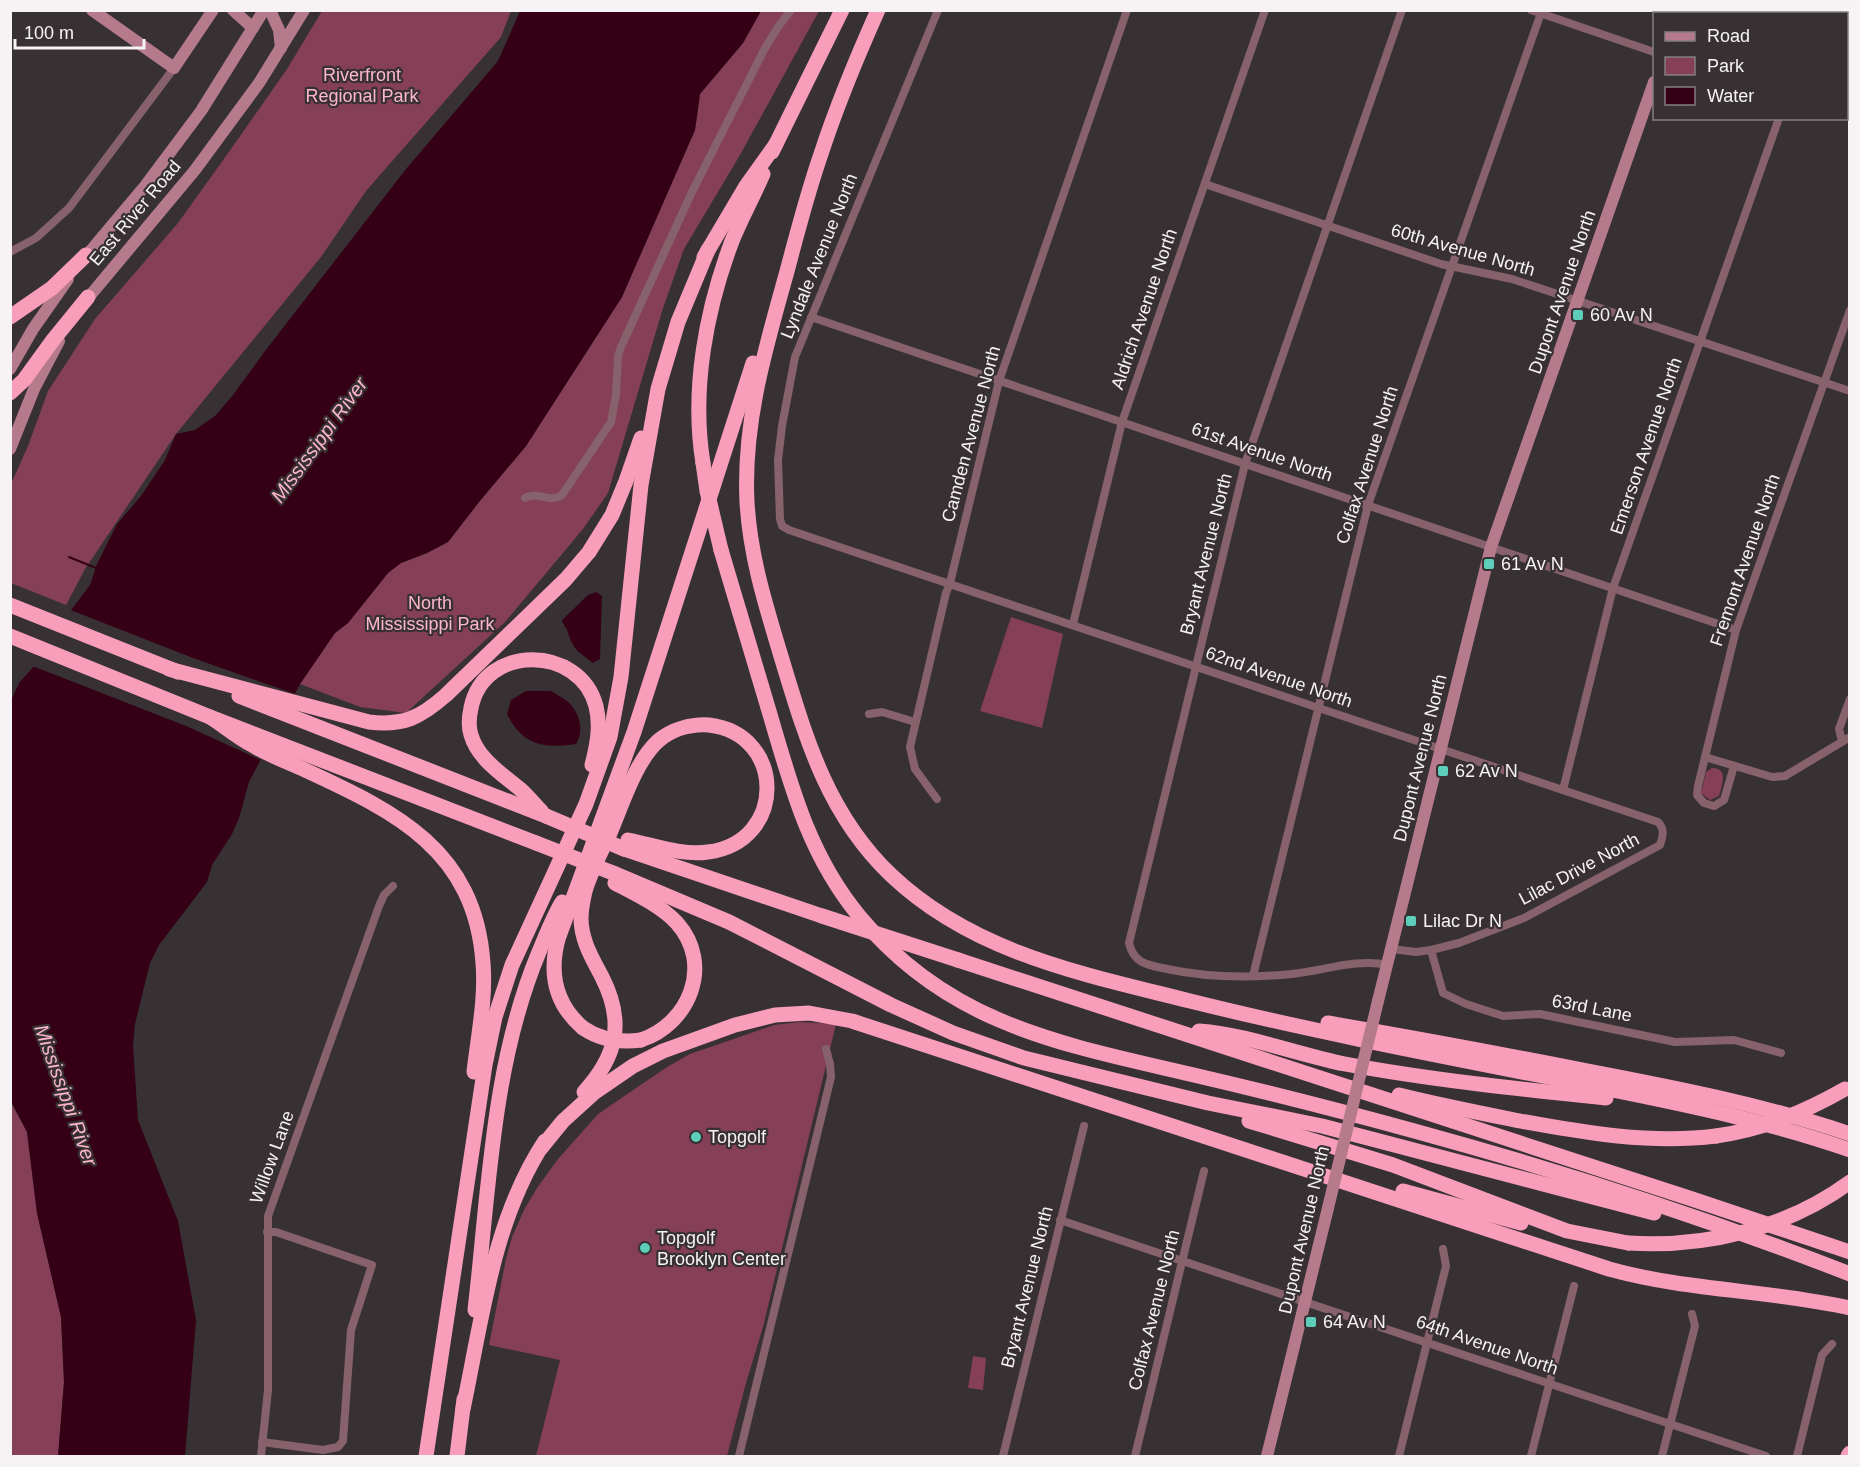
<svg xmlns="http://www.w3.org/2000/svg" width="1860" height="1467" font-family="Arial,sans-serif">
	<style>
		.green { fill: #853f57 }
		.water { fill: #350016 }
		.pier { fill: #383133 }
		.lines { fill: none; stroke-linecap: round; stroke-linejoin: round }
		.stream { stroke: #350016; stroke-width: 2 }
		.street { stroke: #87626c; stroke-width: 8 }
		.secondary { stroke: #b57b8c; stroke-width: 12 }
		.highway { stroke: #f99eba; stroke-width: 15 }
		.secondary-bridge { stroke: #b57b8c; stroke-width: 12 }
		.highway-bridge { stroke: #f99eba; stroke-width: 15 }
		.poi-dot { fill: #5cceba; stroke: #383133; stroke-width: 2 }
		.labels { text-anchor: middle; dominant-baseline: central; stroke-width: 4.5; stroke-linejoin: round; paint-order: stroke }
		.park-label { font-size: 18px; fill: #fdb7cb; stroke: #383133 }
		.street-label { font-size: 18px; fill: #f7f2f3; stroke: #383133 }
		.poi-label { font-size: 18px; fill: #f7f2f3; stroke: #383133; text-anchor: start }
		.water-label { font-size: 20px; font-style: italic; fill: #fbb5c9; stroke: #383133 }
	</style>
	<rect width="100%" height="100%" fill="#383133"/>
	<g class="green">
		<path d="M322,11h189l-10,26 -135,154 -45,66 -145,177 -91,135 -19,36 -55,-22v-99l17,-38 20,-55 47,-72 83,-96 53,-74 56,-80z"/>
		<path d="M761,11h58l-79,144 -56,94 -21,59 -55,185 -25,36 -78,93 -99,91 -46,-6 -60,-23 35,-51 13,-10 40,-50 13,-10 26,-10 21,-11 31,-40 47,-56 96,-149 73,-167 5,-36 43,-51z"/>
		<path d="M1011,617l52,17 -21,94 -62,-17z"/>
		<path d="M1712,768c17,0 10,17 7,28l-9,4 -9,-7 5,-21z"/>
		<path d="M800,1022l36,2 -73,303 -17,56 -19,73h-191l24,-96 -71,-15 17,-86 6,-22 12,-27 13,-22 21,-29 40,-45 69,-47 23,-13 84,-29z"/>
		<path d="M10,1101l17,31 10,81 24,104 3,65 -6,74h-47z"/>
		<path d="M973,1356l13,2 -3,32 -15,-2z"/>
	</g>
	<g class="water">
		<path d="M520,11h241l-18,32 -43,51 -5,36 -73,167 -96,149 -47,56 -31,40 -21,11 -26,10 -13,10 -40,50 -13,10 -35,51 -51,98 -10,36 -7,16 -20,31 -5,17 -48,63 -9,18 -15,61 -2,22 5,74 40,101 18,99 -11,136h-127l6,-74 -3,-65 -24,-104 -10,-81 -16,-31 -1,-398 9,-20 34,-38 3,-15 34,-45 7,-21 20,-40 24,-28 24,-36 11,-26 19,-4 21,-15 17,-20 32,-44 141,-182 92,-108z"/>
		<path d="M596,592l6,4 -2,63 -7,4c-15,-12 -19,-12 -25,-30 -1,-6 -5,-7 -6,-13l26,-25z"/>
		<path d="M551,691c5,3 11,6 16,10 12,10 18,30 9,43 -32,5 -54,1 -69,-30l4,-14 15,-9z"/>
	</g>
	<path class="pier" d="M68,609l125,49 105,37 -35,66 -77,-35 -156,-61 20,-22 3,-14z"/>
	<g class="lines">
		<path class="stream" d="M69,557l27,11"/>
		<g class="street">
			<path d="M938,10l-143,347 -13,69 -4,34 2,59 2,7 7,4 869,292c7,7 5,14 2,23l-136,73 -65,25 -28,7 -15,2 -24,-3"/>
			<path d="M1531,10l123,42"/>
			<path d="M1816,14l1,-4"/>
			<path d="M1846,115l4,1"/>
			<path d="M1205,184l236,80 71,15 338,112"/>
			<path d="M10,252l26,-14 33,-30 105,-140"/>
			<path d="M811,317l925,313"/>
			<path d="M525,498c13,-8 24,6 37,-3l49,-73 5,-28 2,-38 3,-9 71,-155 72,-142 14,-23 13,-17"/>
			<path d="M1073,624l49,-202 143,-412"/>
			<path d="M869,714l13,-2 33,10"/>
			<path d="M1842,741l-3,-12 11,-30"/>
			<path d="M1705,757l67,20 13,-1 65,-39"/>
			<path d="M1734,766l-10,34 -10,6 -10,-3 -7,-8 1,-9 38,-156 114,-320"/>
			<path d="M1563,790l50,-202 166,-470"/>
			<path d="M937,799l-22,-30 -5,-22 36,-154 4,-10 49,-202 128,-371"/>
			<path d="M1431,950l12,43 23,11 37,12 37,-2 135,28 59,-2 47,13"/>
			<path d="M1388,965c-31,-7 -65,6 -96,9 -42,4 -83,4 -125,-5 -19,-4 -33,-5 -38,-26l116,-479 157,-454"/>
			<path d="M1253,976l115,-471 174,-495"/>
			<path d="M1060,1220l706,236"/>
			<path d="M262,1442l61,8 15,-3 5,-6 8,-111 21,-65 -96,-33h-9"/>
			<path d="M261,1456l7,-66v-174l111,-310 5,-11 9,-9"/>
			<path d="M739,1456l92,-379 -1,-13 -4,-15"/>
			<path d="M1003,1456l81,-330"/>
			<path d="M1135,1456l69,-285"/>
			<path d="M1399,1456l47,-190 -3,-17"/>
			<path d="M1531,1456l43,-170"/>
			<path d="M1662,1456l33,-130 -3,-12"/>
			<path d="M1797,1456l25,-101 10,-11"/>
		</g>
		<g class="secondary">
			<path d="M92,10l82,58 39,-58"/>
			<path d="M233,10l20,18"/>
			<path d="M270,10l9,20 2,18"/>
			<path d="M1679,14l1,-4"/>
			<path d="M82,261l63,-75 56,-75 63,-101"/>
			<path d="M83,304l112,-134 64,-87 45,-73"/>
			<path d="M10,369l23,-40 35,-50"/>
			<path d="M10,449l24,-60 25,-48"/>
			<path d="M1378,1001l113,-454 163,-465"/>
			<path d="M1267,1456l61,-248"/>
		</g>
		<g class="highway">
			<path d="M878,10c-21,47 -41,95 -57,144 -14,40 -24,80 -35,121 -21,75 -43,148 -39,227 3,53 18,101 33,151 25,82 46,160 111,222 82,78 192,99 299,126 125,31 251,55 378,80 95,19 190,37 282,69"/>
			<path d="M772,152l70,-142"/>
			<path d="M704,257l42,-71 30,-42"/>
			<path d="M10,317l42,-29 34,-33"/>
			<path d="M10,393l14,-13 29,-40 35,-43"/>
			<path d="M703,463c-12,-73 3,-153 29,-222 9,-22 21,-44 31,-67"/>
			<path d="M721,550c16,54 32,107 48,161 22,75 40,145 91,206 91,110 207,128 338,159 73,17 147,36 220,56 146,40 291,87 432,142"/>
			<path d="M10,605l168,67"/>
			<path d="M10,636l200,81 326,126"/>
			<path d="M169,669l200,53c34,4 51,-4 77,-27l120,-116 23,-27 23,-37 14,-34 15,-43"/>
			<path d="M239,696l307,120"/>
			<path d="M210,717c14,9 27,20 42,28 16,10 36,17 53,25 91,42 170,80 178,193 3,36 -5,73 -9,109"/>
			<path d="M542,812c-7,-7 -14,-16 -22,-23 -18,-15 -42,-30 -49,-54 -3,-9 -2,-18 0,-27 13,-65 109,-63 125,-2 5,20 1,40 -4,59"/>
			<path d="M624,849l198,67"/>
			<path d="M613,873l116,49 162,83 62,28 71,25 184,45 114,23 332,87"/>
			<path d="M615,883c21,11 46,23 62,40 37,42 12,101 -36,117"/>
			<path d="M958,960l734,239 158,53"/>
			<path d="M1328,1023c87,15 173,31 260,48 89,17 176,34 262,63"/>
			<path d="M583,1028c-28,-24 -34,-55 -25,-89l76,-207 119,-369"/>
			<path d="M1199,1031c50,4 97,23 146,33 86,16 174,25 261,34"/>
			<path d="M584,1092c33,-36 41,-70 18,-115 -10,-19 -21,-37 -21,-59 0,-9 2,-18 4,-27 6,-20 16,-39 25,-58 12,-28 25,-71 48,-92 14,-12 33,-17 51,-16 77,9 78,117 -1,127 -26,4 -54,-7 -80,-12"/>
			<path d="M1399,1095c40,10 81,18 121,26 65,12 130,23 196,15"/>
			<path d="M1249,1121l144,44 174,66 61,12"/>
			<path d="M541,1148l22,-27 32,-29 38,-26 30,-15 72,-26 40,-10 34,-2 43,8 757,248c79,22 161,21 241,39"/>
			<path d="M1403,1191l118,32"/>
			<path d="M475,1310c14,-120 17,-246 64,-358 7,-17 14,-35 23,-50"/>
			<path d="M463,1409c19,-89 30,-190 82,-268"/>
			<path d="M426,1456l59,-391 10,-48 17,-52 74,-161 24,-67 11,-60 20,-192 17,-96 20,-67 30,-72"/>
			<path d="M457,1456l7,-57"/>
			<path d="M1848,1456l2,-3"/>
		</g>
		<path class="secondary-bridge" d="M1328,1208l50,-207"/>
		<g class="highway-bridge">
			<path d="M703,463l4,28 14,59"/>
			<path d="M546,816l78,33"/>
			<path d="M536,843l77,30"/>
			<path d="M822,916l136,44"/>
			<path d="M583,1028c18,12 37,15 58,12"/>
			<path d="M1716,1136c46,-6 89,-24 129,-47"/>
			<path d="M1628,1243c77,5 158,-14 222,-61"/>
		</g>
	</g>
	<g class="poi-dot">
		<rect x="1572" y="309" width="12" height="12" rx="3"/>
		<rect x="1483" y="558" width="12" height="12" rx="3"/>
		<rect x="1437" y="765" width="12" height="12" rx="3"/>
		<rect x="1405" y="915" width="12" height="12" rx="3"/>
		<circle cx="696" cy="1137" r="6"/>
		<circle cx="645" cy="1248" r="6"/>
		<rect x="1305" y="1316" width="12" height="12" rx="3"/>
	</g>
	<g class="labels">
		<g class="park-label">
			<text x="362" y="75">Riverfront<tspan x="362" dy="21">Regional Park</tspan></text>
			<text x="430" y="603">North<tspan x="430" dy="21">Mississippi Park</tspan></text>
		</g>
		<g class="street-label">
			<text transform="translate(135 213) rotate(-50)">East River Road</text>
			<text transform="translate(1463 250) rotate(16)">60th Avenue North</text>
			<text transform="translate(819 256) rotate(-68)">Lyndale Avenue North</text>
			<text transform="translate(1562 292) rotate(-71)">Dupont Avenue North</text>
			<text transform="translate(1144 309) rotate(-71)">Aldrich Avenue North</text>
			<text transform="translate(971 434) rotate(-75)">Camden Avenue North</text>
			<text transform="translate(1646 446) rotate(-71)">Emerson Avenue North</text>
			<text transform="translate(1262 452) rotate(19)">61st Avenue North</text>
			<text transform="translate(1367 465) rotate(-72)">Colfax Avenue North</text>
			<text transform="translate(1206 554) rotate(-76)">Bryant Avenue North</text>
			<text transform="translate(1745 560) rotate(-71)">Fremont Avenue North</text>
			<text transform="translate(1279 677) rotate(19)">62nd Avenue North</text>
			<text transform="translate(1420 758) rotate(-76)">Dupont Avenue North</text>
			<text transform="translate(1579 869) rotate(-28)">Lilac Drive North</text>
			<text transform="translate(1592 1008) rotate(11)">63rd Lane</text>
			<text transform="translate(272 1157) rotate(-70)">Willow Lane</text>
			<text transform="translate(1304 1230) rotate(-77)">Dupont Avenue North</text>
			<text transform="translate(1027 1287) rotate(-76)">Bryant Avenue North</text>
			<text transform="translate(1154 1310) rotate(-76)">Colfax Avenue North</text>
			<text transform="translate(1487 1345) rotate(19)">64th Avenue North</text>
		</g>
		<g class="poi-label">
			<text x="1590" y="315">60 Av N</text>
			<text x="1501" y="564">61 Av N</text>
			<text x="1455" y="771">62 Av N</text>
			<text x="1423" y="921">Lilac Dr N</text>
			<text x="708" y="1137">Topgolf</text>
			<text x="657" y="1238">Topgolf<tspan x="657" dy="21">Brooklyn Center</tspan></text>
			<text x="1323" y="1322">64 Av N</text>
		</g>
		<g class="water-label">
			<text transform="translate(319 440) rotate(-54)">Mississippi River</text>
			<text transform="translate(66 1095) rotate(70)">Mississippi River</text>
		</g>
	</g>
	<rect width="1860" height="1467" fill="none" stroke="#f7f2f3" stroke-width="24"/>
	<rect x="1653" y="12" width="195" height="108" fill="#383133" stroke="#847e80" stroke-width="1.5"/>
	<rect x="1665" y="32" width="30" height="9" fill="#b57b8c" stroke="#847e80" stroke-width="1.5"/>
	<text x="1707" y="42" font-size="18" fill="#f7f2f3">Road</text>
	<rect x="1665" y="57" width="30" height="18" fill="#853f57" stroke="#847e80" stroke-width="1.5"/>
	<text x="1707" y="72" font-size="18" fill="#f7f2f3">Park</text>
	<rect x="1665" y="87" width="30" height="18" fill="#350016" stroke="#847e80" stroke-width="1.5"/>
	<text x="1707" y="102" font-size="18" fill="#f7f2f3">Water</text>
	<path d="M15 39v9h129v-9" fill="none" stroke="#f7f2f3" stroke-width="3"/>
	<text x="24" y="39" font-size="18" fill="#f7f2f3" stroke="#383133" stroke-width="4.5" paint-order="stroke">100 m</text>
</svg>
